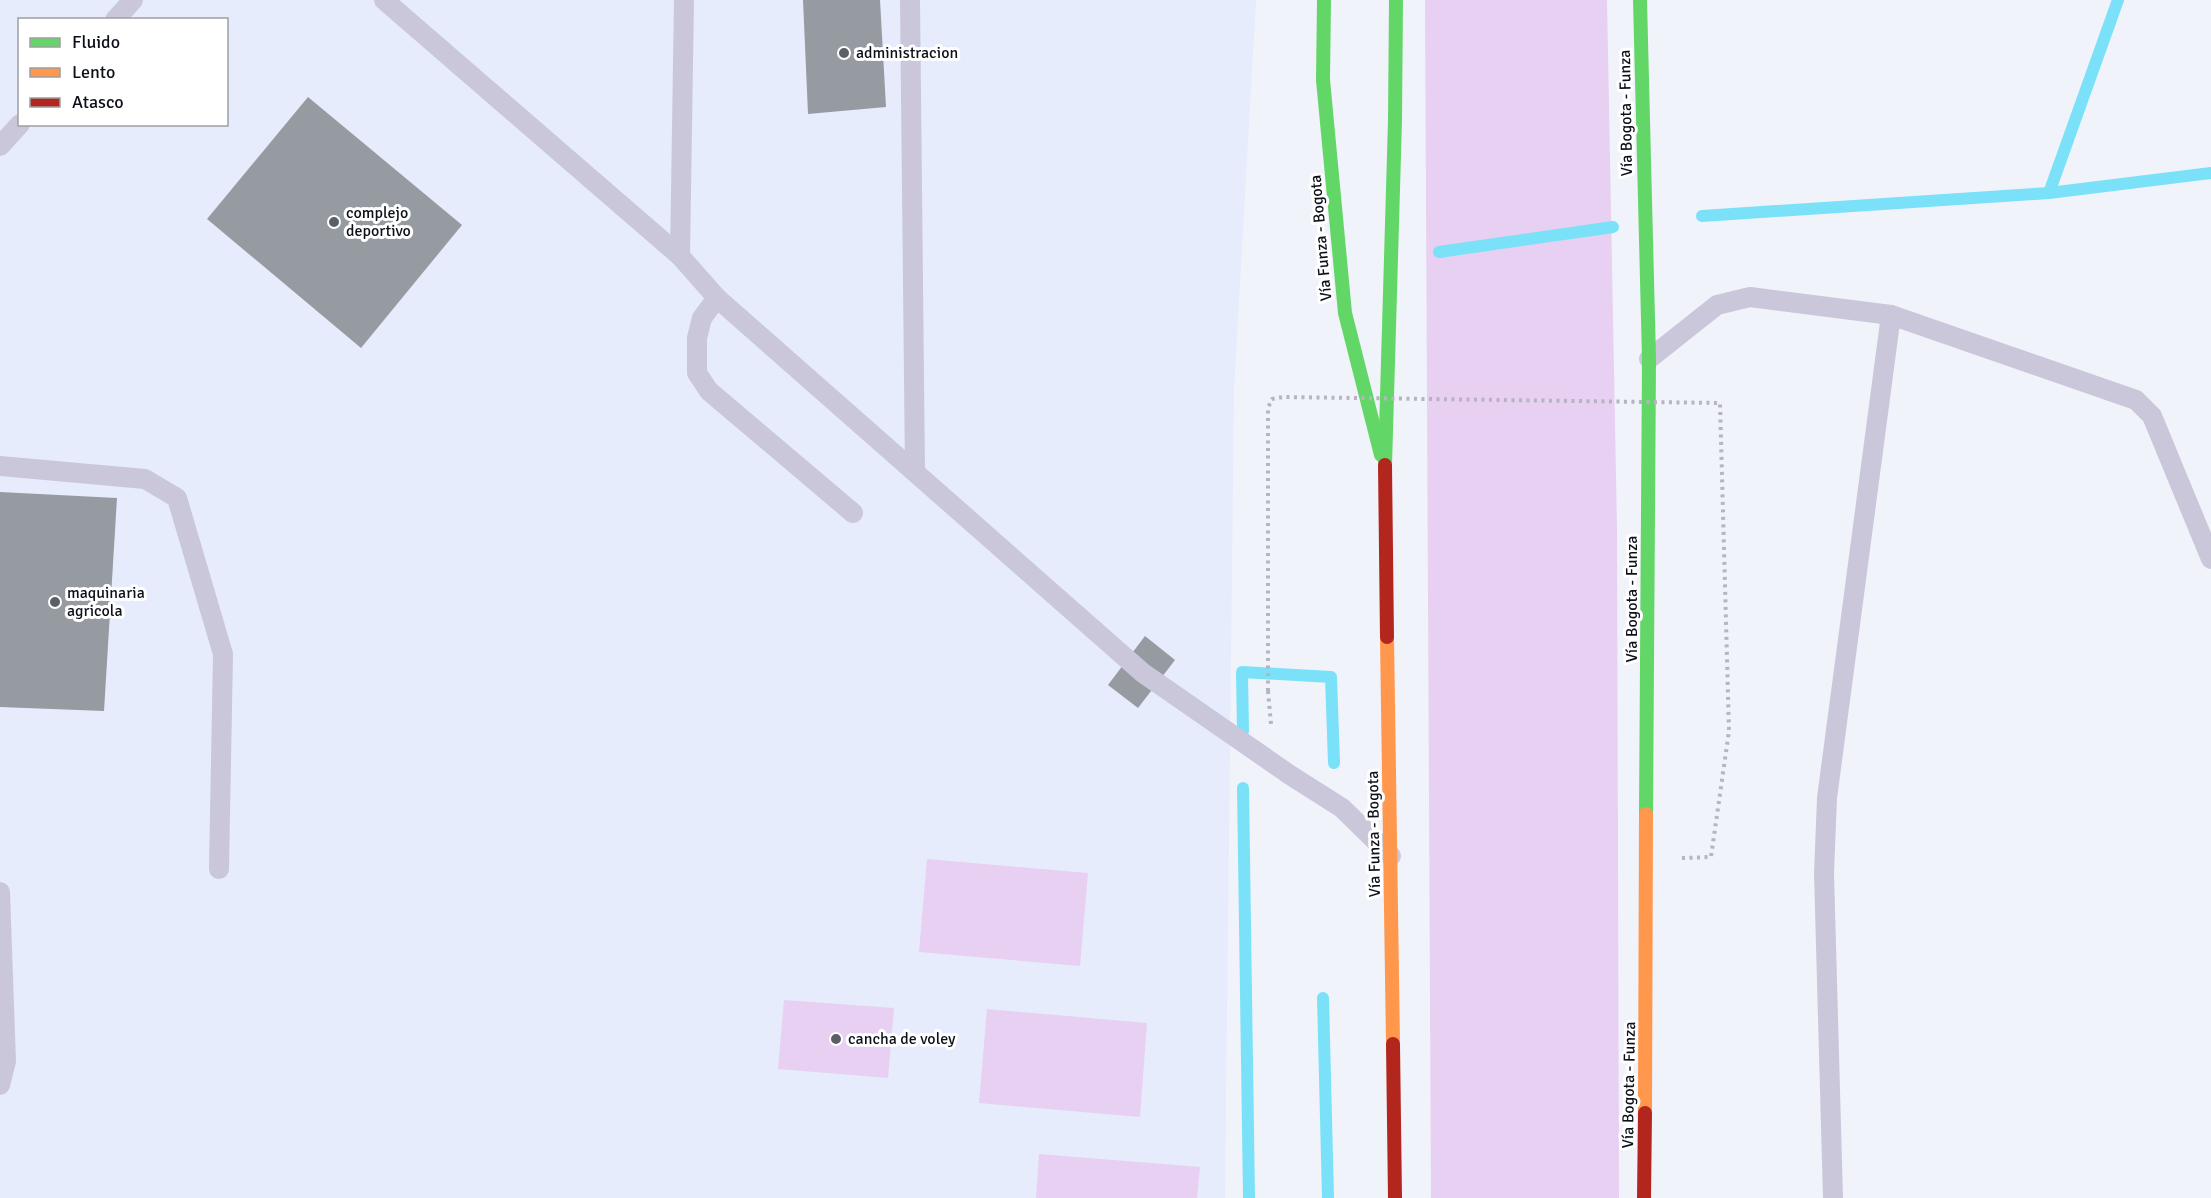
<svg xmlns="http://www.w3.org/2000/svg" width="2211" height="1198" font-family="Signika,sans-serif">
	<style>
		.built { fill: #e6ecfc; fill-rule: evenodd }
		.grass { fill: #e7d0f1 }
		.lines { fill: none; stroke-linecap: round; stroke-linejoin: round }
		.stream { stroke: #7be1f9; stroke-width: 12 }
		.building { fill: #959ba1 }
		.path { stroke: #b5b4c0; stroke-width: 4; stroke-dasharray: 3 4.5; stroke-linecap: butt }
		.lane { stroke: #cac7da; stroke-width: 20 }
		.fast { stroke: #63d668; stroke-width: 14 }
		.slow { stroke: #ff974d; stroke-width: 14 }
		.jam { stroke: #b3261e; stroke-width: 14 }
		.path-bridge { stroke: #b5b4c0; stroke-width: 4; stroke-dasharray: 3 4.5; stroke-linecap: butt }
		.poi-dot { fill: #5c5f68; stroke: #fff; stroke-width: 2 }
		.labels { text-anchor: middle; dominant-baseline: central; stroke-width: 6; stroke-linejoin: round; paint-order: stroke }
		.poi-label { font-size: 16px; fill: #0c1019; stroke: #fff; text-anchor: start }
		.street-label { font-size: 16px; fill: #0c1019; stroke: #fff }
	</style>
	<rect width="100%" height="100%" fill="#f1f3fa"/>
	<path class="built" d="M0,0h1256l-22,390 -9,808h-1225zM20,20h206v104h-206z"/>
	<g class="grass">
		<path d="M1425,0h182l10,529 2,669h-188z"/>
		<path d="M927,859l161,14 -8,93 -161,-14z"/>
		<path d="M784,1000l110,8 -6,70 -110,-9z"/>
		<path d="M987,1009l160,14 -7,94 -161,-14z"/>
		<path d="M1039,1154l161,13 -3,31h-161z"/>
	</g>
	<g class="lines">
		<g class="stream">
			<path d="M2049,193l69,-193"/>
			<path d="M1702,216l347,-23 162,-20"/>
			<path d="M1439,252l174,-25"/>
			<path d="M1243,731l-1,-59 89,5 3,86"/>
			<path d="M1243,788l6,410"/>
			<path d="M1323,998l5,200"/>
		</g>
	</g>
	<g class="building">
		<path d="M803,0h77l6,107 -78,7z"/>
		<path d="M308,97l154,128 -101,123 -154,-129z"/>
		<path d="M0,492l117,6 -13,213 -104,-4z"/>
		<path d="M1145,636l30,24 -37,48 -30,-23z"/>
	</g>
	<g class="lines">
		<g class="path">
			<path d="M1268,691l3,33"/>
			<path d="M1682,858l29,-1 18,-126"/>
		</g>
		<g class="lane">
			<path d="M384,0l296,256 37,42 426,375 147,102 52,33 49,48"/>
			<path d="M910,0l5,472"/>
			<path d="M115,20l18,-20"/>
			<path d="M0,146l20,-22"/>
			<path d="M680,256l4,-256"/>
			<path d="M717,298l-15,20 -5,20v35l12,18 144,122"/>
			<path d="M1649,359l68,-54 33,-8 141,18 245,85 16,16 59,143"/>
			<path d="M0,466l145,13 32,19 46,156 -4,215"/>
			<path d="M0,892l6,169 -6,24"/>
			<path d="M1833,1198l-9,-325 3,-75 64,-483"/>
		</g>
		<g class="fast">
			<path d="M1324,0l-1,80 22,233 36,142"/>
			<path d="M1640,0l9,359 -3,455"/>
			<path d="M1385,465l10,-345 1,-120"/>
		</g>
		<g class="slow">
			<path d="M1387,637l6,407"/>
			<path d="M1645,1113l1,-299"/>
		</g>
		<g class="jam">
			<path d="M1385,465l2,172"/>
			<path d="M1393,1044l2,154"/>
			<path d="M1644,1198l1,-85"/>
		</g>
		<path class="path-bridge" d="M1268,691v-283l4,-9 12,-2 436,6 9,328"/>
	</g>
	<g class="poi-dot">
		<circle cx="844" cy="53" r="6"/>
		<circle cx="334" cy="222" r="6"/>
		<circle cx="55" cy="602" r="6"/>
		<circle cx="836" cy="1039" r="6"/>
	</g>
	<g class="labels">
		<g class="poi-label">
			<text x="856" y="53">administracion</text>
			<text x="346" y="213">complejo<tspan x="346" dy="18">deportivo</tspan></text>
			<text x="67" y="593">maquinaria<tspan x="67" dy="18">agricola</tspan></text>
			<text x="848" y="1039">cancha de voley</text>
		</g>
		<g class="street-label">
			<text transform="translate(1626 113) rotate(-91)">Vía Bogota - Funza</text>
			<text transform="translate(1321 238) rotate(-95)">Vía Funza - Bogota</text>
			<text transform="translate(1632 599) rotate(-90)">Vía Bogota - Funza</text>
			<text transform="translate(1374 834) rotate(-91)">Vía Funza - Bogota</text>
			<text transform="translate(1629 1085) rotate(-89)">Vía Bogota - Funza</text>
		</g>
	</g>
	<rect x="18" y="18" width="210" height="108" fill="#ffffff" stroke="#9e9fa3" stroke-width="1.5"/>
	<rect x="30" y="38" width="30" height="9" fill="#63d668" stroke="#9e9fa3" stroke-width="1.5"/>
	<text x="72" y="48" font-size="18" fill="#0c1019">Fluido</text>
	<rect x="30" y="68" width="30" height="9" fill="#ff974d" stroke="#9e9fa3" stroke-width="1.5"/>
	<text x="72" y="78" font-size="18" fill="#0c1019">Lento</text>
	<rect x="30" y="98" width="30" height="9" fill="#b3261e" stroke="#9e9fa3" stroke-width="1.5"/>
	<text x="72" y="108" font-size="18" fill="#0c1019">Atasco</text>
</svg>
